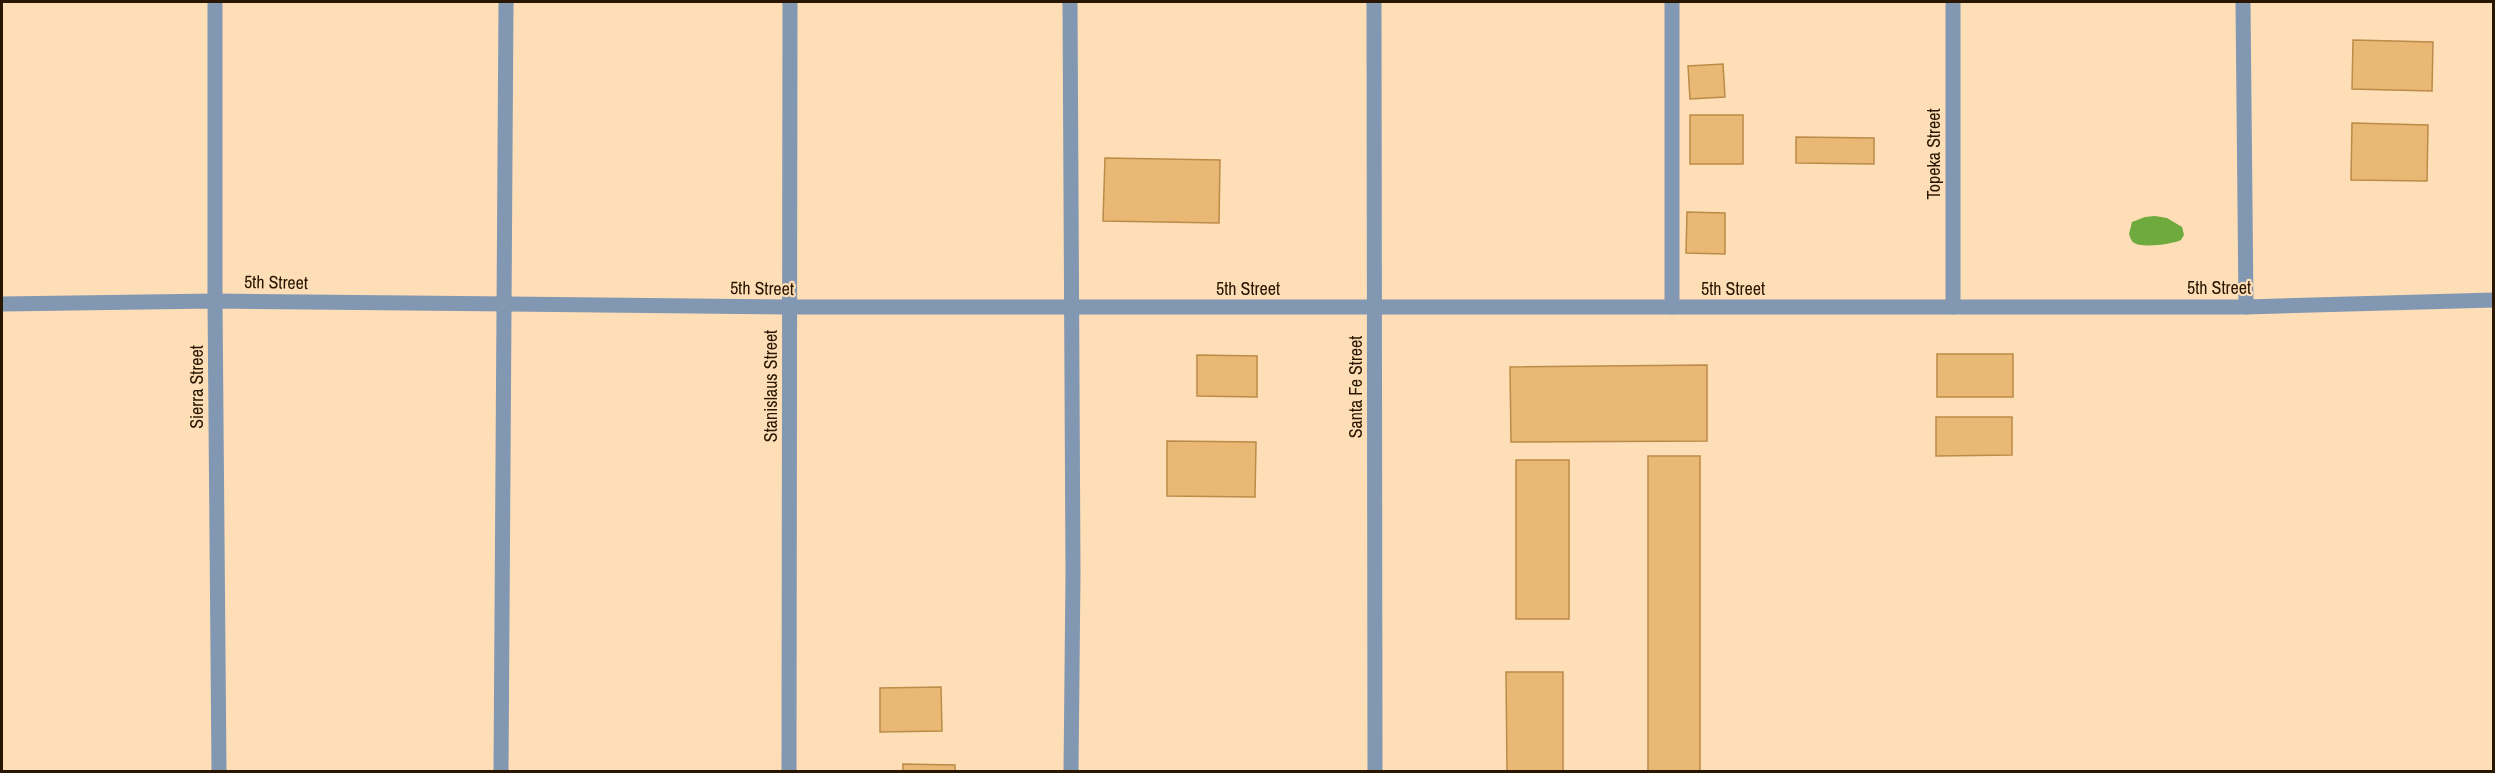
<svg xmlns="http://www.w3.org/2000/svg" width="2495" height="773" font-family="'Archivo Narrow',sans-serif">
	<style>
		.water { fill: #6faa3e }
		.building { fill: #eab875; stroke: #bb8b48; stroke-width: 1.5 }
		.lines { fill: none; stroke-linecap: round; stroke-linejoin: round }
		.minor { stroke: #8297b2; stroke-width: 15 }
		.labels { text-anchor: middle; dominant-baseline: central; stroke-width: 4.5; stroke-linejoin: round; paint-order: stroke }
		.street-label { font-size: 18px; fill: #281600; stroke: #fddeb6 }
	</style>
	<rect width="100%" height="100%" fill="#fddeb6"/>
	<path class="water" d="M2155,216l12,2 15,9 2,8 -3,5c-8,4 -41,9 -48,2 -2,-1 -3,-6 -4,-8l3,-12 13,-5z"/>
	<g class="building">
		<path d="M2353,40l80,2 -1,49 -80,-2z"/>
		<path d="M1723,64l2,33 -35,2 -2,-33z"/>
		<rect x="1690" y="115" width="53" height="49"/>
		<path d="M2352,123l76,2 -1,56 -76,-1z"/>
		<path d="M1796,137l78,1v26l-78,-1z"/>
		<path d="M1105,158l115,2 -1,63 -116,-2z"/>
		<path d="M1687,212l38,1v41l-39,-1z"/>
		<rect x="1937" y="354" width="76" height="43"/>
		<path d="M1197,355l60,1v41l-60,-1z"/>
		<path d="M1707,365v76l-196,1 -1,-75z"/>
		<path d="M1936,417h76v38l-76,1z"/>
		<path d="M1167,441l89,1 -1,55 -88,-1z"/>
		<rect x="1648" y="456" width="52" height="316"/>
		<rect x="1516" y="460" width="53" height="159"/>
		<path d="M1506,672h57v100h-56z"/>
		<path d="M941,687l1,44 -62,1v-44z"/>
		<path d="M903,764l52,1v7h-52z"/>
	</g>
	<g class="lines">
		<g class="minor">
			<path d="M215,2v299l4,471"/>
			<path d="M1070,2l3,571 -2,199"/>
			<path d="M1374,2l1,770"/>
			<path d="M1672,2v305"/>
			<path d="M1953,2v305"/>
			<path d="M2243,2l3,305"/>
			<path d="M2,304l213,-3 575,6h1456l248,-7"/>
			<path d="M501,772l5,-770"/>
			<path d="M789,772l1,-770"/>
		</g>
	</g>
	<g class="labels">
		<g class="street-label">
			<text transform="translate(1933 154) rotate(-90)">Topeka Street</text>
			<text transform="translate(276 282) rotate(1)">5th Street</text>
			<text x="2219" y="287">5th Street</text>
			<text transform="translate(762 288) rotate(1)">5th Street</text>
			<text x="1248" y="288">5th Street</text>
			<text x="1733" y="288">5th Street</text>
			<text transform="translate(770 386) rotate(-90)">Stanislaus Street</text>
			<text transform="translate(196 387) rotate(-90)">Sierra Street</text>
			<text transform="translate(1355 387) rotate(-90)">Santa Fe Street</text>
		</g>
	</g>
	<rect width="2495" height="773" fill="none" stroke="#281600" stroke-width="6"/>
</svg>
